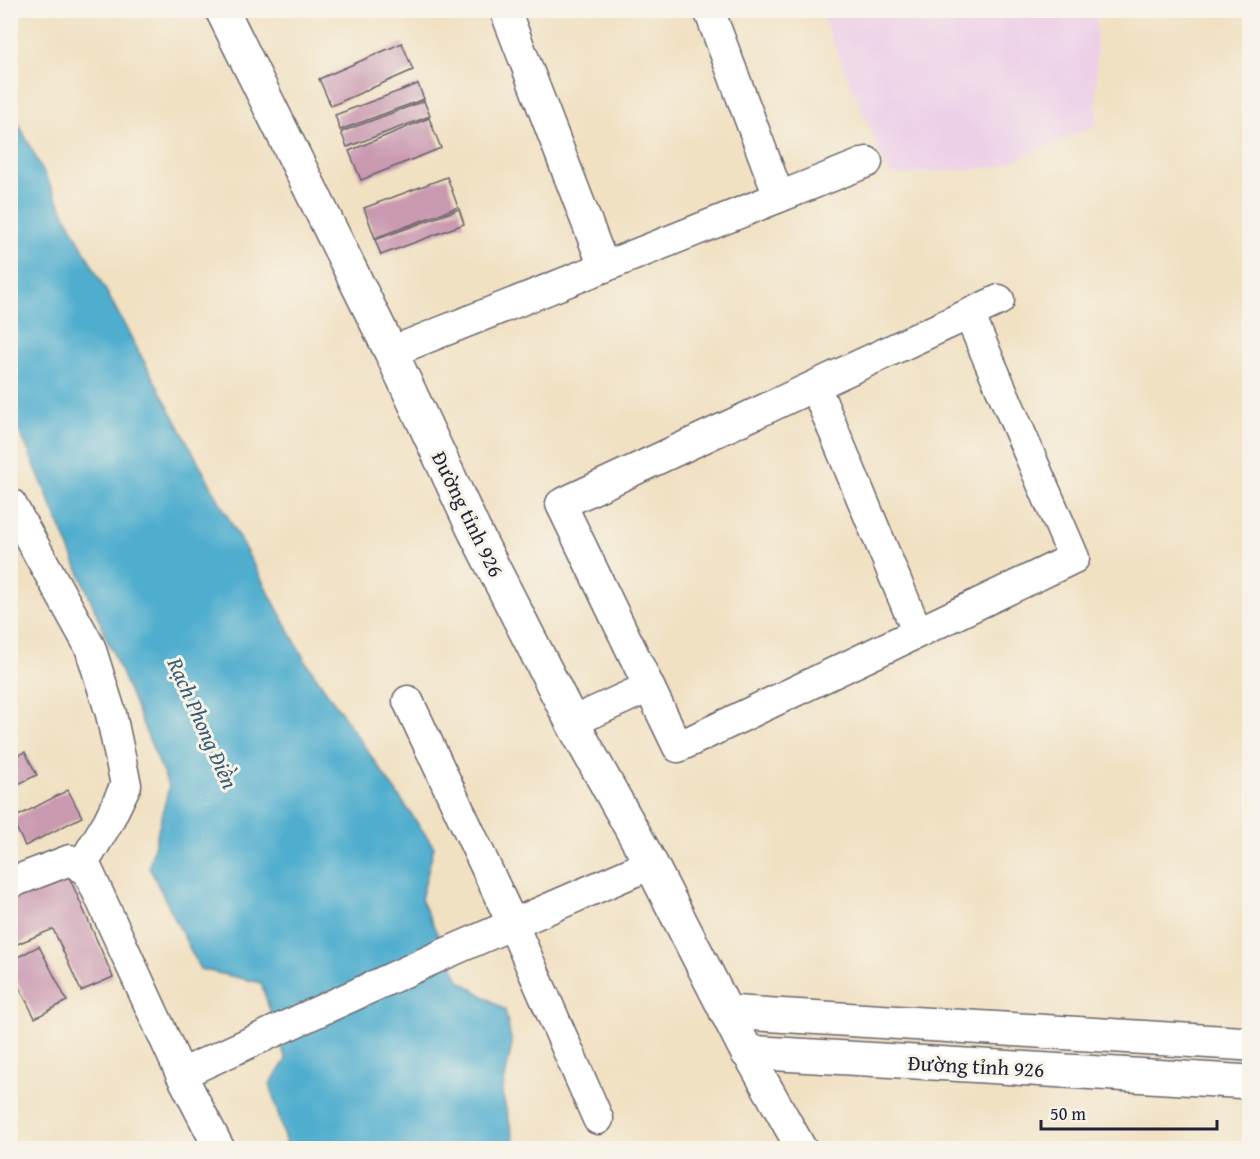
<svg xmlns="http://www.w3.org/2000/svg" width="1260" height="1159" font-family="'Gentium Book Plus',serif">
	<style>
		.built { fill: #edd0e8 }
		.water { fill: #50adce; stroke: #396884; stroke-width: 1.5 }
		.building { fill: #c999b0 }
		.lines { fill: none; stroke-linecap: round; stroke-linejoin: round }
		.minor-casing { stroke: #6a656b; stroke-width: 33 }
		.major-casing { stroke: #6a656b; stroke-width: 36 }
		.minor { stroke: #fff; stroke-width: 30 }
		.major { stroke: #fff; stroke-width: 33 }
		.labels { text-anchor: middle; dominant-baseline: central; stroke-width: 6; stroke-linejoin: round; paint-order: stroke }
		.street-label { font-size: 21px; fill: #22223b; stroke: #f7f3e8 }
		.water-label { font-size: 22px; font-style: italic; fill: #345a76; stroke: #f7f3e8 }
	</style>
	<rect width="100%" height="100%" fill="#f7f3e8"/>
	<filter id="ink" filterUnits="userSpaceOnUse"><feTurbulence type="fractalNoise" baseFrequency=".0167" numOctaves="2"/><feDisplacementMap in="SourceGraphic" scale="12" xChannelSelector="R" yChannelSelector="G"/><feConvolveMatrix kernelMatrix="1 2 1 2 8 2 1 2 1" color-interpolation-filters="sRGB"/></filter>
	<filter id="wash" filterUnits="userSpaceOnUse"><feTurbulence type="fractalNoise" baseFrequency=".008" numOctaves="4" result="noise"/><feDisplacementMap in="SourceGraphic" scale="24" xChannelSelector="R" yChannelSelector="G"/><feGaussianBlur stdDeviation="1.35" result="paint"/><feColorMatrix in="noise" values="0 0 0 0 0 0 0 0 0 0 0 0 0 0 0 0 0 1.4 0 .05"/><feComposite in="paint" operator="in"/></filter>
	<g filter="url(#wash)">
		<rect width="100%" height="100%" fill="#f1e1c3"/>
		<path class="built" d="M820,11h277l-1,115 -97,41 -110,8z"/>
		<path class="water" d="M10,107l60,117 236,438 128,185 -13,52 38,81 46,30 7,34 -10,49 14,55h-229l-17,-64 16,-24 -25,-77 -61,-14 -51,-102 20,-80 -143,-342 -15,-28z"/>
		<g id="blocks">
			<g class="building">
				<path d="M402,43l11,27 -82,36 -12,-27z"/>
				<path d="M418,84l6,15 -84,31 -5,-15z"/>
				<path d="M424,101l6,15 -83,31 -6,-15z"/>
				<path d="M429,118l12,30 -80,32 -12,-29z"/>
				<path d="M447,177l11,30 -83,31 -11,-30z"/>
				<path d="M459,209l5,15 -83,31 -6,-15z"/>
				<path d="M25,752l12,23 -27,13v-29z"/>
				<path d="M68,790l14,27 -57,29 -13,-27z"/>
				<path d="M67,872l46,105 -32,14 -28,-62 -43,18v-50z"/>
				<path d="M39,946l28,55 -32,17 -25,-49v-8z"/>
			</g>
		</g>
	</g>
	<g filter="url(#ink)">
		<use href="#blocks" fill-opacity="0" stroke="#6a656b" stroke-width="1.5"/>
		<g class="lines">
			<defs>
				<g id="minor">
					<path d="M505,10l99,257"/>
					<path d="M709,10l70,187"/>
					<path d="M969,314l105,244 -396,189 -117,-243 438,-204"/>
					<path d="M391,352l476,-190"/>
					<path d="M815,386l102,245"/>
					<path d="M11,504l79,143 21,67 15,71 -18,37 -27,45"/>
					<path d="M408,701l105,224 85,194"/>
					<path d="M572,722l77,-35"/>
					<path d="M10,883l60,-23 18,11 93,203 38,74"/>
					<path d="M747,1052l54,96"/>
					<path d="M181,1074l261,-119 209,-91"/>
				</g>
				<g id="major">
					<path d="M222,10l169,342 83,178 98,192 79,142 96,188 503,30"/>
					<path d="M726,1012l524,32"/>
				</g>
			</defs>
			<use href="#minor" class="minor-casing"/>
			<use href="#major" class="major-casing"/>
			<use href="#minor" class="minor"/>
			<use href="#major" class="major"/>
		</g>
	</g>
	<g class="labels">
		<g class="street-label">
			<text transform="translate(468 514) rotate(64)">Đường tỉnh 926</text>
			<text transform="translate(976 1066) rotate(3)">Đường tỉnh 926</text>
		</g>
		<g class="water-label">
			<text transform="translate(203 723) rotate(66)">Rạch Phong Điền</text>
		</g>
	</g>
	<rect width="1260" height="1159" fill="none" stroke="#f7f3e8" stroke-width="36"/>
	<path d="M1041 1120v9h176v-9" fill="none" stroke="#22223b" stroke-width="3"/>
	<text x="1050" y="1120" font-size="18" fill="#22223b" stroke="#f7f3e8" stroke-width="4.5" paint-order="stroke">50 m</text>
</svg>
